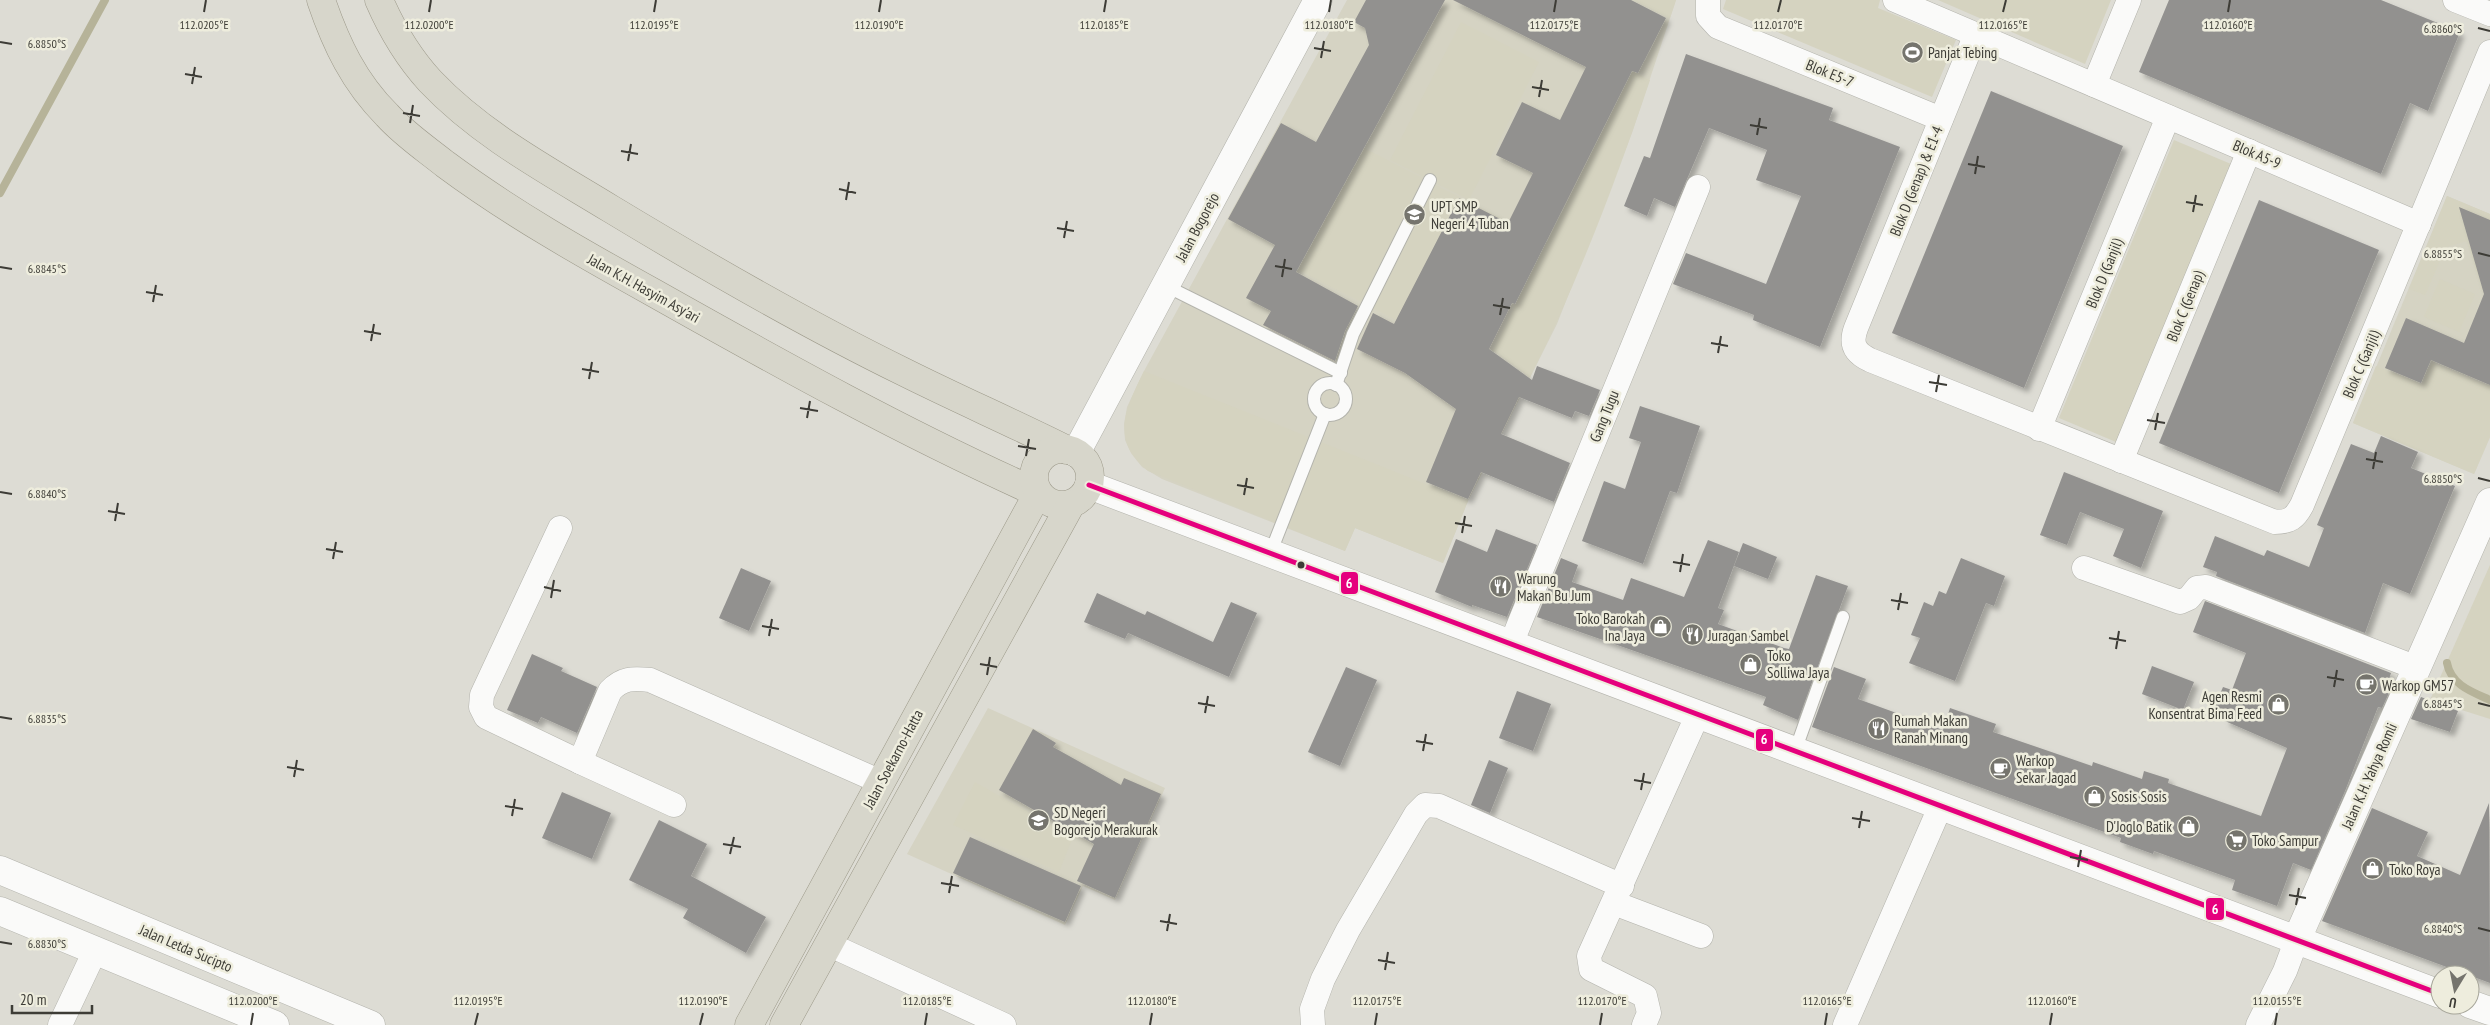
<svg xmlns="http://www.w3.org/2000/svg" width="2490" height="1025" font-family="'PT Sans Narrow',sans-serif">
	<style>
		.built { fill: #d5d3c3 }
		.green { fill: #d5d3c0 }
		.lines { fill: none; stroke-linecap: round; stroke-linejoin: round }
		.stream { stroke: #b6b399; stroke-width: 8 }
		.building { fill: #92918f; filter: url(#shadow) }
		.service-casing { stroke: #b3b3ac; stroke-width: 14 }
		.minor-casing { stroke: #b3b3ac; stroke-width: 25 }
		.tertiary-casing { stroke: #b3b3ac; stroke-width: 29 }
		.secondary-casing { stroke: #b3b3ac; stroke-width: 29 }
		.trunk-casing { stroke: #9c9989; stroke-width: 29 }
		.service { stroke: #fafaf9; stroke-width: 12 }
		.minor { stroke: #fafaf9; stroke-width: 24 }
		.tertiary { stroke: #fafaf9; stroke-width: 28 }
		.secondary { stroke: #fafaf9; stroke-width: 28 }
		.trunk { stroke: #d7d6cb; stroke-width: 28 }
		.bus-1-casing { stroke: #eeeddd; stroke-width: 9 }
		.bus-1 { stroke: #e5007d; stroke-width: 5 }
		.ticks { fill: none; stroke: #3d3c36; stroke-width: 2 }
		.bus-dot { fill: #3d3c36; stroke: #eeeddd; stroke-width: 2 }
		.labels { text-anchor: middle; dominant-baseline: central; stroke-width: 5; stroke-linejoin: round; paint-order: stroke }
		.poi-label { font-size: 15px; fill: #3d3c36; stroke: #eeeddd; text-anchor: start }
		.street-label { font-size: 15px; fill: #3d3c36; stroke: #eeeddd }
		.ticks-label { font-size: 12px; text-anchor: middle; fill: #3d3c36; stroke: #eeeddd; stroke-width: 5; stroke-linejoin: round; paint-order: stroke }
		.line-badge { stroke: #eeeddd; stroke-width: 2 }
		.badge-label { font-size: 14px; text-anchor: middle; font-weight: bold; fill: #fff }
	</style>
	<defs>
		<filter id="shadow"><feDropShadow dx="4.5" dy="4.5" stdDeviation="2.5" flood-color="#0004"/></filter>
	</defs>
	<rect width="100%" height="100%" fill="#dddcd4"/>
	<g class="built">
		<path d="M1347,0h329l-44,133 -75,191 -89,177 -25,62 -88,-35 -10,23 -183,-72 -20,-12 -11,-14 -6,-13 -1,-16 3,-17 17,-36z"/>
		<path d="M2447,196l43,18v223l-16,37 -121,-51z"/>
		<path d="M988,708l177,80 -50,112 -32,-14 -18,39 -158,-71z"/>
	</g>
	<g class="green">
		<path d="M1633,0h43l-6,18z"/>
		<path d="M1726,0h154l-2,8 78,32 -24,57 -209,-88z"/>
		<path d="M1938,0h173l-26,64z"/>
		<path d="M1461,22l78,40 -70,138 -79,-40z"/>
		<path d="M1632,71l18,9c-34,101 -72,202 -120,297l-37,-27z"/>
		<path d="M2174,140l57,24 -115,278 -57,-24z"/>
		<path d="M1364,148l144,74 -54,105 -30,7 -126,-64z"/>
		<path d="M2447,196l43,18v83l-7,-4 -16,-52 -21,6 -21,48 -16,-6z"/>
		<path d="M2440,279l35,15 -16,38 -35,-15z"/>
		<path d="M2432,363l58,24v50l-16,37 -121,-51 23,-57 47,19z"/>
		<path d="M1144,371l324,130 -25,62 -88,-35 -10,23 -197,-80c-39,-31 -22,-63 -4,-100z"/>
		<path d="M2490,565v154l-60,-19z"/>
		<path d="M975,782l98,55 -14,35 -106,-47z"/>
	</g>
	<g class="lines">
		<g class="stream">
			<path d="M0,193l105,-193"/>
			<path d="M2447,663c4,22 25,29 43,37"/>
		</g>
	</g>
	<g class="building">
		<path d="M1366,0h79l-149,272 62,34 -13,25 -10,30 -72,-36 8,-14 -25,-13 29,-53 -47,-26 53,-96 35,19 53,-97 -4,-17 -11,-6z"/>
		<path d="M1453,0h178l35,18 -28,55 -6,-2 -117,233 -3,-1 -23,46 43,31 5,-14 63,24 -11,26 -14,-5 -3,7 -53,-21 -18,37 69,29 -16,39 -73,-30 -13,27 -42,-17 30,-73 -51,-36 -48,-24 16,-36 21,11 65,-126 49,25 25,-50 -37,-18 26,-53 38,18 26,-53z"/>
		<path d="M2169,0h212l79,32 -32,79 -18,-8 -29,71 -242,-102z"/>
		<path d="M1686,54l147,54 -4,12 71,27 -80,200 -67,-27 1,-5 -81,-31 13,-31 80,31 35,-88 -45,-16 11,-30 -58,-22 -34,79 -21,-9 -7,18 -23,-10 20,-50 6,2z"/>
		<path d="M1991,91l132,55 -99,242 -132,-55z"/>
		<path d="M2259,200l120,50 -100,243 -120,-50z"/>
		<path d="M2459,207l31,13v165l-59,-25 -10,23 -36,-15 21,-50 58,25 20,-49z"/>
		<path d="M1640,406l60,20 -23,67 -7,-2 -27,73 -61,-23 22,-60 21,8 16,-47 -12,-4z"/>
		<path d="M2381,436l37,16 -7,16 44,18 -45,108 -27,-11 -18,50 -149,-57 1,-4 -14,-5 12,-31 49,20 3,-6 42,17 15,-39 -7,-3 34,-81 23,9z"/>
		<path d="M2064,472l99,39 -22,57 -28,-12 11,-27 -44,-17 -13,33 -27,-10z"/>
		<path d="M1496,529l41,16 -30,72 -35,-12v2l-37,-15 21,-53 31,13z"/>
		<path d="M1708,540l31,12 -21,56 6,2 -6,14 66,24 5,1 27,-74 32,11 -50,134 -35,-15 3,-8 -229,-80 24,-59 17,7 -6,17 51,18 8,-22 53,19z"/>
		<path d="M1743,543l34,14 -9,22 -34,-13z"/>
		<path d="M1961,558l44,18 -11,30 -8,-3 -31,78 -46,-18 11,-25 -9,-3 13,-33 9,4 6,-15 7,3z"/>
		<path d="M741,568l30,13 -22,50 -30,-13z"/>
		<path d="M1097,593l48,22 2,-4 66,31 18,-40 26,11 -28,64 -101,-44 -3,6 -41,-17z"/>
		<path d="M2205,601l186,72 -4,12 5,1 -10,22 -4,-1 -33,84 -34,79 -18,-7 -16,43 -45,-16 3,-10 -81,-29 -1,3 -33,-12 1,-4 -309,-111 22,-60 32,12 -8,20 85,31 7,-22 46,16 -3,8 99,34 1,-4 49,17 2,-8 25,8 -1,4 93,33 26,-68 -62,-27 3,-8 -14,-5 9,-21 9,3 14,-37 -53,-21z"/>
		<path d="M532,654l31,14 -2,3 36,16 -20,46 -36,-16 -3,6 -31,-13z"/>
		<path d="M2152,666l42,16 -11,28 -41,-16z"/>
		<path d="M1346,667l31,13 -37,86 -32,-14z"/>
		<path d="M1517,691l34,13 -18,47 -34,-13z"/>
		<path d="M2421,697l37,14 -8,21 -39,-13z"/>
		<path d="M1033,729l23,14 -3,4 68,38 3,-7 37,16 -46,104 -38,-17 17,-37 -95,-54z"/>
		<path d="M1489,760l19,8 -18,45 -19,-8z"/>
		<path d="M562,792l49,21 -19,46 -50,-21z"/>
		<path d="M2489,803l1,180 -168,-62 50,-113 56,24 -11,24 43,19z"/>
		<path d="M659,820l48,24 -16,32 75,41 -20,36 -63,-35 5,-9 -59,-29z"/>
		<path d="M970,837l111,49 -16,36 -112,-49z"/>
	</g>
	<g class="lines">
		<defs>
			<g id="service">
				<path d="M1166,286l175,87"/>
				<circle cx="1330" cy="399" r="16"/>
				<path d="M1336,385l17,-51 77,-154"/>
				<path d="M1270,554l55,-140"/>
				<path d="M1795,751l48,-134"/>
			</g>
			<g id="minor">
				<path d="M1708,0v16l10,11 223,92"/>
				<path d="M1895,0l524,224"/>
				<path d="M2455,0l35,14"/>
				<path d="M1976,34l-120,294c-6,16 -1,25 14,32l405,162c15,0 20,-4 27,-17l188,-453"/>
				<path d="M2094,85l35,-85"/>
				<path d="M2039,429l129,-312"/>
				<path d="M2121,461l128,-310"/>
				<path d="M560,528l-78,167 -1,12 5,10 94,45 30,-71c12,-13 23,-13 40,-11l231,102"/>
				<path d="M2084,568l96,34 9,-4 8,-10 9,-1 211,81"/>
				<path d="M1511,644l187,-457"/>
				<path d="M580,762l94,43"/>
				<path d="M1614,903l87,33"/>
				<path d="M828,944l176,81"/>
				<path d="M60,1025l35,-74"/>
				<path d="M1313,1025l-1,-16 11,-30 25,-49 68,-116 9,-9 14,1 183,80"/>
				<path d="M1644,1025l5,-12 -4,-17 -54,-27 -2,-13 109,-242"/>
				<path d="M1845,1025l96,-220"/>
				<path d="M2258,1025l27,-54 12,-32"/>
			</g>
			<g id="tertiary">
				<path d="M1076,453l242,-453"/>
				<path d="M2297,939l193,-437"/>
			</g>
			<g id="secondary">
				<path d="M1089,485l1351,509"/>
				<path d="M0,870l371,155"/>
				<path d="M0,911l275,114"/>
				<path d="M2470,1004l20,7"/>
			</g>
			<g id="trunk">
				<path d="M321,0c15,44 33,82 66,115 17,19 38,33 58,49 66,49 137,89 209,129 126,71 252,141 384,200l-289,532"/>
				<path d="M379,0c13,30 29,57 51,81 51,54 119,90 181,128 96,58 193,114 293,163 54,27 109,51 163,78"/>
				<circle cx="1062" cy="477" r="28"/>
				<path d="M784,1025l287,-521"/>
			</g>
		</defs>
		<use href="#service" class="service-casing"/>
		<use href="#minor" class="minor-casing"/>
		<use href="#tertiary" class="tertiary-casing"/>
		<use href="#secondary" class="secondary-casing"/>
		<use href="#trunk" class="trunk-casing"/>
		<use href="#service" class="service"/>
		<use href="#minor" class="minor"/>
		<use href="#tertiary" class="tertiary"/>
		<use href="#secondary" class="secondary"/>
		<use href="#trunk" class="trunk"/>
		<defs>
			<path id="bus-1" d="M1089,485l1351,509"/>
		</defs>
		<use href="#bus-1" class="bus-1-casing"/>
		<use href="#bus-1" class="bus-1"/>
	</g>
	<path class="ticks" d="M204,12l2,-12M429,12l2,-12M654,12l2,-12M879,12l2,-12M1104,12l2,-12M1329,12l2,-12M1554,12l2,-12M1778,12l3,-12M2003,12l3,-12M2228,12l2,-12M2478,28l12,3M0,42l12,2M1314,48l17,3M1321,58l3,-17M185,74l17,3M192,84l3,-17M1532,87l17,3M1539,97l3,-17M403,113l17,3M410,123l3,-18M1750,125l17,3M1757,135l3,-17M621,151l17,3M628,161l3,-17M1968,164l17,3M1975,174l3,-18M839,189l17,4M846,200l3,-18M2186,202l17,3M2193,212l3,-17M1057,228l17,3M1064,238l3,-17M2478,253l12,3M1275,266l17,3M0,267l12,2M1282,277l3,-18M146,292l17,3M153,302l3,-17M1493,305l17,3M1500,315l3,-17M364,331l17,3M371,341l3,-17M1711,343l17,3M1718,353l3,-17M582,369l17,3M589,379l3,-17M1929,382l18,3M1936,392l3,-17M800,408l18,3M807,418l3,-17M2147,420l18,3M2155,430l3,-17M1018,446l18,3M1026,456l3,-17M2366,459l17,3M2373,469l3,-17M2478,478l12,3M1237,485l17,3M0,492l12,2M1244,495l3,-17M108,511l17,3M115,521l3,-18M1455,523l17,3M1462,533l3,-17M326,549l17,3M333,559l3,-17M1673,562l17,3M1680,572l3,-18M544,587l17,4M551,598l3,-18M1891,600l17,3M1898,610l3,-17M762,626l17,3M769,636l3,-17M2109,638l17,3M2116,649l3,-18M980,664l17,3M987,675l3,-18M2327,677l17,3M2334,687l3,-17M1198,703l17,3M2478,703l12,3M1205,713l3,-17M0,717l12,2M1416,741l17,3M1423,751l3,-17M287,767l17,3M294,777l3,-17M1634,780l17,3M1641,790l3,-17M505,806l18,3M512,816l3,-17M1852,818l18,3M1859,828l3,-17M723,844l18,3M730,854l4,-17M2070,857l18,3M2078,867l3,-17M941,883l18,3M949,893l3,-17M2289,895l17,3M2296,905l3,-17M1160,921l17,3M2478,928l12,3M1167,931l3,-17M0,942l12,2M1378,960l17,3M1385,970l3,-18M251,1025l2,-12M475,1025l3,-12M700,1025l3,-12M925,1025l2,-12M1150,1025l2,-12M1375,1025l2,-12M1600,1025l2,-12M1825,1025l2,-12M2050,1025l2,-12M2275,1025l2,-12"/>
	<defs>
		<symbol id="stadium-disc" viewBox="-11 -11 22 22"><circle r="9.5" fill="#75746d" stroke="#eeeddd"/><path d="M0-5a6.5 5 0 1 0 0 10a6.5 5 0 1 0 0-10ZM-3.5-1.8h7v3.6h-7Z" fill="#fff"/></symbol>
		<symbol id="school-disc" viewBox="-11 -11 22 22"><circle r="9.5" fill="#75746d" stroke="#eeeddd"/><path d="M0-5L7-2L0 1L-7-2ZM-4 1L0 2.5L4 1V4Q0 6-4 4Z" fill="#fff"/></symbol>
		<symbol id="restaurant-disc" viewBox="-11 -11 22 22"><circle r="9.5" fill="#75746d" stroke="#eeeddd"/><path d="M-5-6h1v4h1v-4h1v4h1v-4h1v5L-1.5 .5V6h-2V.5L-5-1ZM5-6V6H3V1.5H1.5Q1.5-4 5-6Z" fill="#fff"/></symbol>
		<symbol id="shop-disc" viewBox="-11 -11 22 22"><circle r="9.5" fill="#75746d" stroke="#eeeddd"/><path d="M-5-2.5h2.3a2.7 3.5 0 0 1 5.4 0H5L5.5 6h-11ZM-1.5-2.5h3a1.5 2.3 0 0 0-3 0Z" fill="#fff"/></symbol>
		<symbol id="cafe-disc" viewBox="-11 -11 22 22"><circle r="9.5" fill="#75746d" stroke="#eeeddd"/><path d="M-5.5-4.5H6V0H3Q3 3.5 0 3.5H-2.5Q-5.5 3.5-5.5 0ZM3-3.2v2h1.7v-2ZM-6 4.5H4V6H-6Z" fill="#fff"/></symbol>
		<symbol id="supermarket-disc" viewBox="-11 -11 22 22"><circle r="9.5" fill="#75746d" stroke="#eeeddd"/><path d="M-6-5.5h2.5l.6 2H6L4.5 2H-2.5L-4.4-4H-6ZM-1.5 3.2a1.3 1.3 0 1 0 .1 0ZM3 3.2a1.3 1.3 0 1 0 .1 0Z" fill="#fff"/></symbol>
	</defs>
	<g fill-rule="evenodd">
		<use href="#stadium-disc" x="1900" y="40" width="25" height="25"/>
		<use href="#school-disc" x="1402" y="202" width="25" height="25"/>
		<use href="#restaurant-disc" x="1488" y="574" width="25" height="25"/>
		<use href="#shop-disc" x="1648" y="614" width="25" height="25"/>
		<use href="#restaurant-disc" x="1680" y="622" width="25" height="25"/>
		<use href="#shop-disc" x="1738" y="652" width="25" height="25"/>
		<use href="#cafe-disc" x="2354" y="672" width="25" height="25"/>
		<use href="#shop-disc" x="2266" y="692" width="25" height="25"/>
		<use href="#restaurant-disc" x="1866" y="716" width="25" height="25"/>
		<use href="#cafe-disc" x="1988" y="756" width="25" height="25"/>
		<use href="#shop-disc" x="2082" y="784" width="25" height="25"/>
		<use href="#school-disc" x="1026" y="808" width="25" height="25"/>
		<use href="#shop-disc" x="2176" y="814" width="25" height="25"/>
		<use href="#supermarket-disc" x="2224" y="828" width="25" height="25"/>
		<use href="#shop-disc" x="2360" y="856" width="25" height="25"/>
	</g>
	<circle class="bus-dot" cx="1301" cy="565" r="4.5"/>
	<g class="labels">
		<g class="poi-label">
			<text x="1928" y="52">Panjat Tebing</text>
			<text x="1431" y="206">UPT SMP<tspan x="1431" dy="17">Negeri 4 Tuban</tspan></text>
			<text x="1517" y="578">Warung<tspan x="1517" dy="17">Makan Bu Jum</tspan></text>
			<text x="1645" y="618" text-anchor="end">Toko Barokah<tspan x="1645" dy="17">Ina Jaya</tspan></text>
			<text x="1708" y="635">Juragan Sambel</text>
			<text x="1767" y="655">Toko<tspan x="1767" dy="17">Solliwa Jaya</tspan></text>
			<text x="2382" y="685">Warkop GM57</text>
			<text x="2262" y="696" text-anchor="end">Agen Resmi<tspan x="2262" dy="17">Konsentrat Bima Feed</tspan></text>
			<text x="1894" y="720">Rumah Makan<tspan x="1894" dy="17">Ranah Minang</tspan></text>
			<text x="2016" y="760">Warkop<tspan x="2016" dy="17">Sekar Jagad</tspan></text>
			<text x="2111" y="796">Sosis Sosis</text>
			<text x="1054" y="812">SD Negeri<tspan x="1054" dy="17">Bogorejo Merakurak</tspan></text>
			<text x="2172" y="826" text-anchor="end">D'Joglo Batik</text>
			<text x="2252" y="840">Toko Sampur</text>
			<text x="2389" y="869">Toko Roya</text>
		</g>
		<g class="street-label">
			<text transform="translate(1830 73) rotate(22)">Blok E5-7</text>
			<text transform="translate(2257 154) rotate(23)">Blok A5-9</text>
			<text transform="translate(1916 181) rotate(-68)">Blok D (Genap) &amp; E1-4</text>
			<text transform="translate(1197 227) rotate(-62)">Jalan Bogorejo</text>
			<text transform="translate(2104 273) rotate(-68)">Blok D (Ganjil)</text>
			<text transform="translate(644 288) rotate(29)">Jalan K.H. Hasyim Asy'ari</text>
			<text transform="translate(2185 306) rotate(-68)">Blok C (Genap)</text>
			<text transform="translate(2361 364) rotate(-67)">Blok C (Ganjil)</text>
			<text transform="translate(1604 416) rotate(-68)">Gang Tugu</text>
			<text transform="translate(893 759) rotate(-62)">Jalan Soekarno-Hatta</text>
			<text transform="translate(2369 776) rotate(-66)">Jalan K.H. Yahya Romli</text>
			<text transform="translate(186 948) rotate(23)">Jalan Letda Sucipto</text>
		</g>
	</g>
	<g class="ticks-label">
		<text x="879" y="29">112.0190°E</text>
		<text x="1104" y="29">112.0185°E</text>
		<text x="2228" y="29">112.0160°E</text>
		<text x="204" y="29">112.0205°E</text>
		<text x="429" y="29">112.0200°E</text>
		<text x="654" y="29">112.0195°E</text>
		<text x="1329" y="29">112.0180°E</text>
		<text x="1554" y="29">112.0175°E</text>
		<text x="1778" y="29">112.0170°E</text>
		<text x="2003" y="29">112.0165°E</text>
		<text x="2443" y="33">6.8860°S</text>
		<text x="47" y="48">6.8850°S</text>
		<text x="2443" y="258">6.8855°S</text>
		<text x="47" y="273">6.8845°S</text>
		<text x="2443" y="483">6.8850°S</text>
		<text x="47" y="498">6.8840°S</text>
		<text x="2443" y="708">6.8845°S</text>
		<text x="47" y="723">6.8835°S</text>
		<text x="2443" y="933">6.8840°S</text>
		<text x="47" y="948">6.8830°S</text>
		<text x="253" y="1005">112.0200°E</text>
		<text x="478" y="1005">112.0195°E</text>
		<text x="703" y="1005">112.0190°E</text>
		<text x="927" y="1005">112.0185°E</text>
		<text x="1152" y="1005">112.0180°E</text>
		<text x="1377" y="1005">112.0175°E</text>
		<text x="1602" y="1005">112.0170°E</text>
		<text x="1827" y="1005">112.0165°E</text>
		<text x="2052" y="1005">112.0160°E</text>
		<text x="2277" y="1005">112.0155°E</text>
	</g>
	<g class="line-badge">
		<rect x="1340" y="571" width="19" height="24" rx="5" fill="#e5007d"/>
		<rect x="1755" y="728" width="19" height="24" rx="5" fill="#e5007d"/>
		<rect x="2205" y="897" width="20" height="24" rx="5" fill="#e5007d"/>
	</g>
	<g class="badge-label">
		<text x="1349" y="588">6</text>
		<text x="1764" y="744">6</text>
		<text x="2215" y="914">6</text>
	</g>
	<g transform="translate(2455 990) rotate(190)"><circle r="24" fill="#eeeddd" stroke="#a7a69a"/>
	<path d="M0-4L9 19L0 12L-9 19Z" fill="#75746d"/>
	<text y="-8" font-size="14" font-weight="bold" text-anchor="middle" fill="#3d3c36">U</text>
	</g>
	<path d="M12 1005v8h80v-8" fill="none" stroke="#3d3c36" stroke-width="2.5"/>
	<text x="20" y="1005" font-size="15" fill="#3d3c36" stroke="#eeeddd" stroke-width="4" paint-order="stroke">20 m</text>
</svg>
